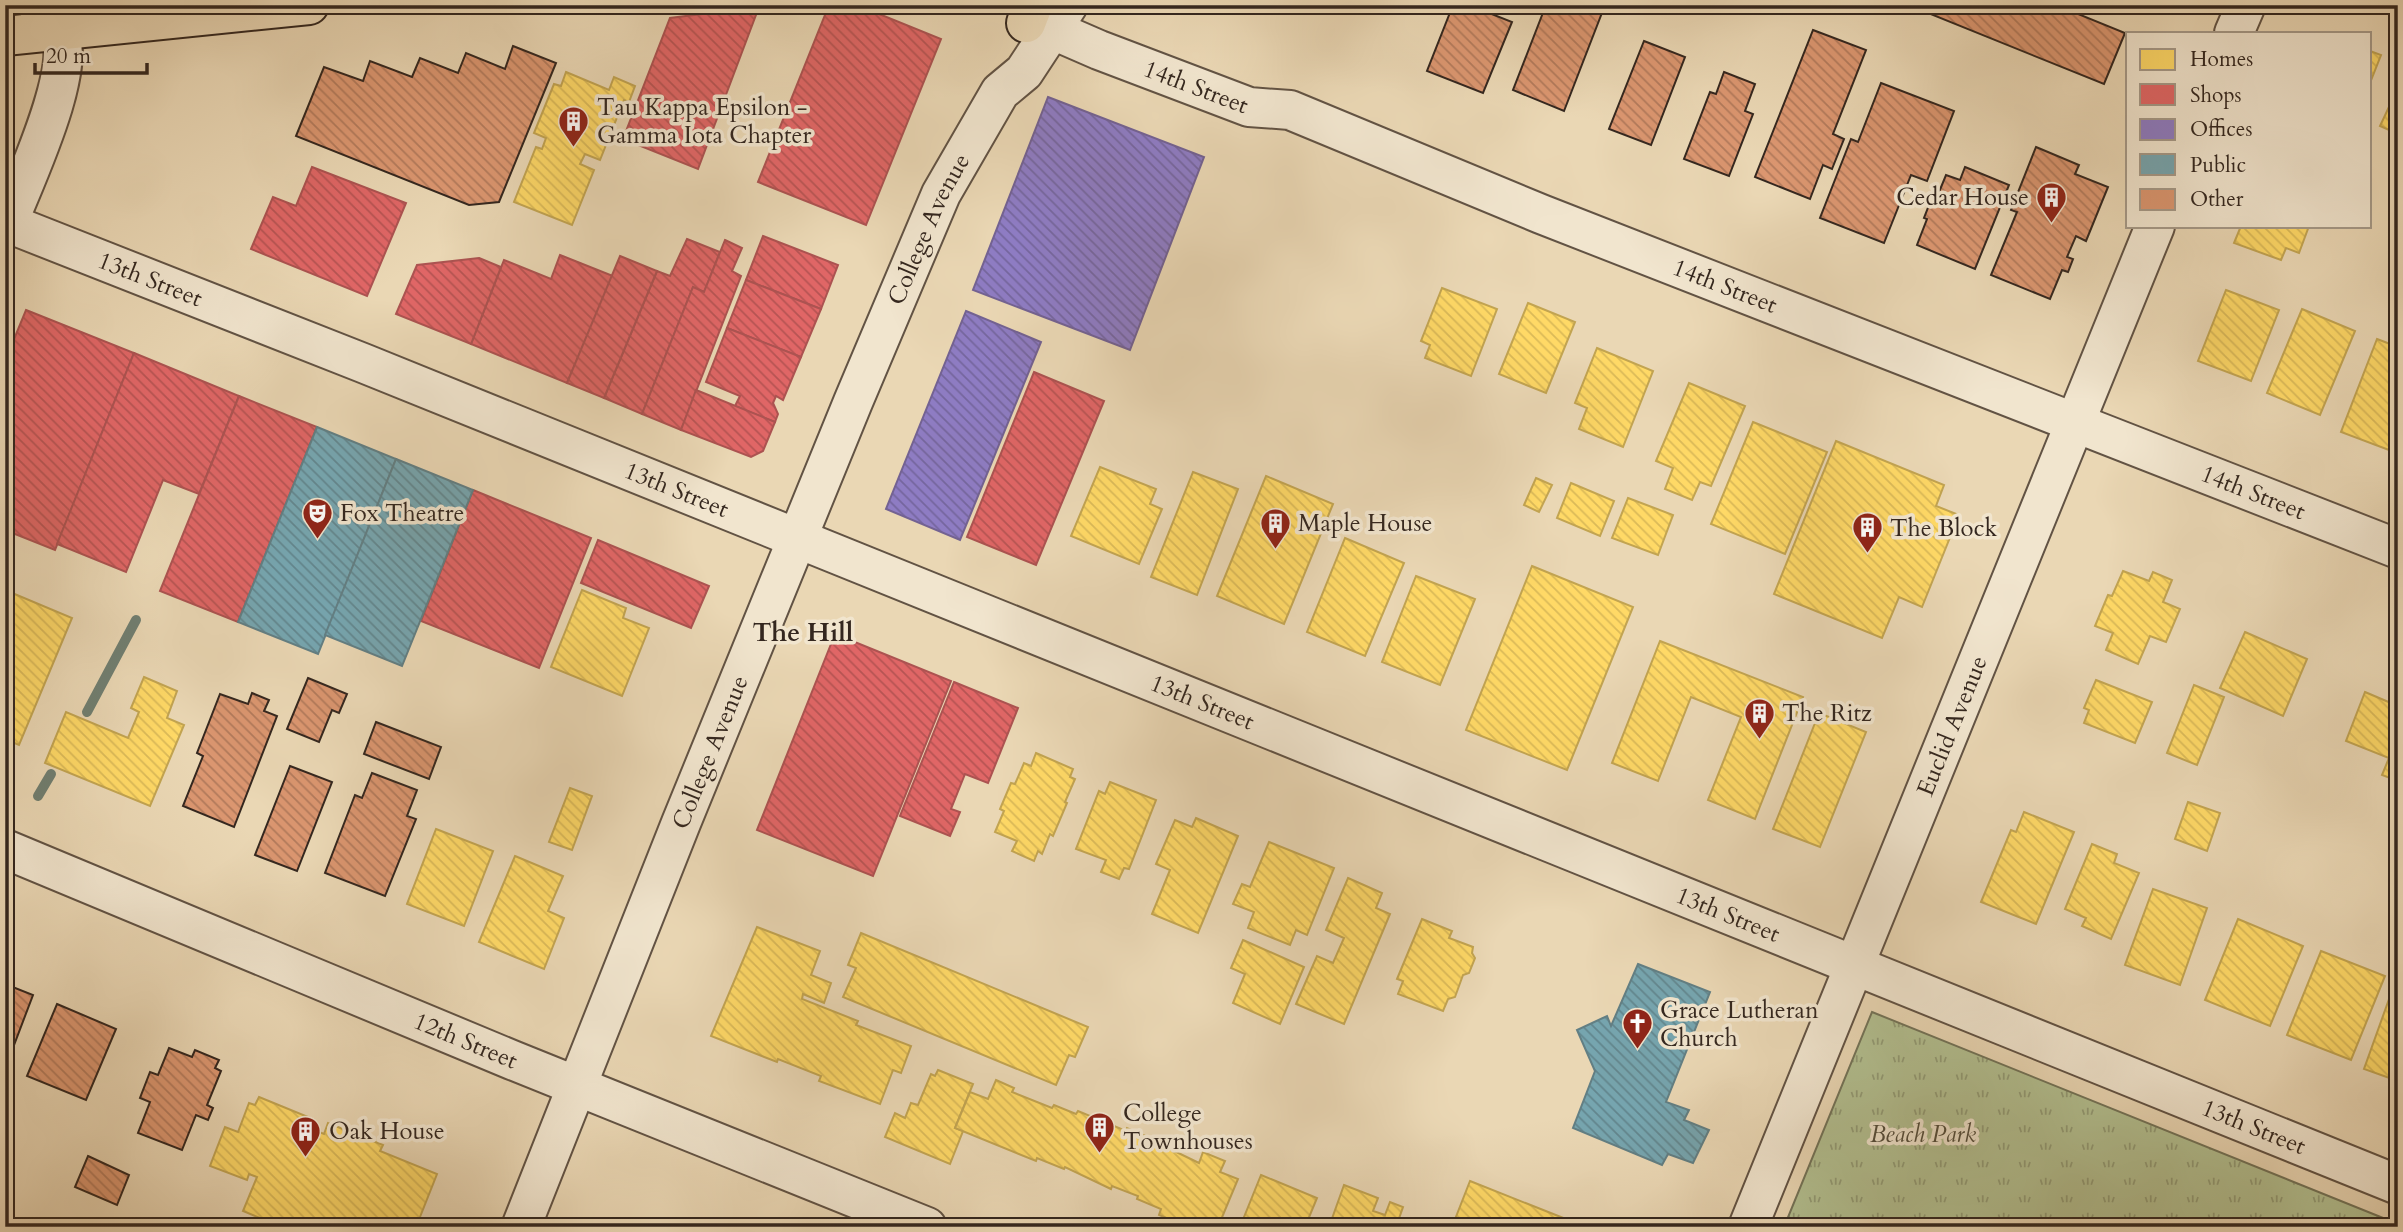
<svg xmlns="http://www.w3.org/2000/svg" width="2403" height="1232" font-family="Cardo,serif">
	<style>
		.grass { fill: url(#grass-tufts); stroke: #737358; stroke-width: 2 }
		.homes { fill: url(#homes-back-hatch); stroke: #c2a451; stroke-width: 2 }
		.shops { fill: url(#shops-back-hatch); stroke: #ac5351; stroke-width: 2 }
		.offices { fill: url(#offices-back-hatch); stroke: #736292; stroke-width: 2 }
		.public { fill: url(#public-back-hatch); stroke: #627f84; stroke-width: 2 }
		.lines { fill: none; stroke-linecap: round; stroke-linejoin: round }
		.stream { stroke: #707f72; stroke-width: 10 }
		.building { fill: url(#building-back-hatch); stroke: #34271f; stroke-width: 2 }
		.minor-casing { stroke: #625344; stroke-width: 42 }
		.tertiary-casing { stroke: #625344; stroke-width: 42 }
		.primary-casing { stroke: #34271f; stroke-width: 42 }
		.minor { stroke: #f1e5ce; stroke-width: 38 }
		.tertiary { stroke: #f1e5ce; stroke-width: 38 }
		.primary { stroke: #ead7b4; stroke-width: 38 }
		.labels { text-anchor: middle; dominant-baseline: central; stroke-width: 7; stroke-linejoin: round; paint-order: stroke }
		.street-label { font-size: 24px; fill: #34271f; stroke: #f1e5ce }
		.poi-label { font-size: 24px; fill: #34271f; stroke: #f1e5ce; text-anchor: start }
		.park-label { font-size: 24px; font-style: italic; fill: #544d3b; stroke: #f1e5ce }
		.neighbourhood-label { font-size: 26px; font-weight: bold; fill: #34271f; stroke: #f1e5ce }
	</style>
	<defs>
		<pattern id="grass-tufts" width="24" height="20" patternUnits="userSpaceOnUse" patternTransform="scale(1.75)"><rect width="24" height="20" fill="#b2bf90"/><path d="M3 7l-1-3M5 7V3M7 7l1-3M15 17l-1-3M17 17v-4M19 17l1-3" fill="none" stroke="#929b75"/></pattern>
		<pattern id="homes-back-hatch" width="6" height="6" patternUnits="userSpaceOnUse" patternTransform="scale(1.75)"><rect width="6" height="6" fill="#ffd966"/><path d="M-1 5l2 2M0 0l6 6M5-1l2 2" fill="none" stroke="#dbba58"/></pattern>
		<pattern id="shops-back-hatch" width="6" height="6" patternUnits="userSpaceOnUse" patternTransform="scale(1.75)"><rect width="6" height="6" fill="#e06666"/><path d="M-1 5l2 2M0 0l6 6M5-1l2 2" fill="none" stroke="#b65453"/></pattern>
		<pattern id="offices-back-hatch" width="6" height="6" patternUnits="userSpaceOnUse" patternTransform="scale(1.75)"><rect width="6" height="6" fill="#8e7cc3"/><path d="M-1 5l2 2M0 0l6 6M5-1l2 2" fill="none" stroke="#75669e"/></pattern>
		<pattern id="public-back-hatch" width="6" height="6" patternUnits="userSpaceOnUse" patternTransform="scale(1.75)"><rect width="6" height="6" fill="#76a5af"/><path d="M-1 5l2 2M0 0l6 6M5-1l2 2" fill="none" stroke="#62868e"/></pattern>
		<pattern id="building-back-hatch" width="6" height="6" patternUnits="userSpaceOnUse" patternTransform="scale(1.75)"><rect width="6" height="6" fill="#db9670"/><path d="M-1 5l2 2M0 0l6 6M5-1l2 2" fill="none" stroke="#b27a5b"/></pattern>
	</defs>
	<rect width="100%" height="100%" fill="#ead7b4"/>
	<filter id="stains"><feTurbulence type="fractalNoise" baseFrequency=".00286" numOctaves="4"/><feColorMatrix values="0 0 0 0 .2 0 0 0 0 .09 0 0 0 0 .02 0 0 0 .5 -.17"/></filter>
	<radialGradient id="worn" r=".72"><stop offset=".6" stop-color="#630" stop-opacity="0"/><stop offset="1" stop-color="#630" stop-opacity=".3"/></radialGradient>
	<path class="grass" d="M1872,1012l526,212v3h-614z"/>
	<g class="homes">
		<path d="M2370,51l11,4 -11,28z"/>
		<path d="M566,72l43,18 5,-13 21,9 -6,16 -5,-2 -24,60 -15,-6 -5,10 14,6 -22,55 -58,-23 22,-55 6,2 4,-11 -12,-5 20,-49 7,2z"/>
		<path d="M2395,94h3v40l-18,-8z"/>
		<path d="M2241,226h68l-10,27 -13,-5 -5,12 -47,-17z"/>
		<path d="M1442,288l55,21 -26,67 -46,-18 5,-13 -9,-4z"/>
		<path d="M2226,290l53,20 -28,71 -53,-20z"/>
		<path d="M1528,303l47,19 -29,71 -47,-19z"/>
		<path d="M2302,309l53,22 -35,84 -53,-22z"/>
		<path d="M2377,339l21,8v6l-6,16 6,2 -1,82 -56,-21z"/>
		<path d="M1597,348l56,23 -30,76 -44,-18 8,-21 -12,-5z"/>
		<path d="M1689,383l56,23 -34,80 -11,-4 -8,18 -27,-11 8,-21 -17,-7z"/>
		<path d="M1753,422l74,30 -42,102 -74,-30z"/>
		<path d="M1836,441l108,44 -8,21 23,9 -37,92 -23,-10 -17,41 -108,-44z"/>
		<path d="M1100,467l56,22 -6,15 12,5 -23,55 -68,-28z"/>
		<path d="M1193,472l45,17 -41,106 -46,-18z"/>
		<path d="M1266,476l67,28 -49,120 -67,-28z"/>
		<path d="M1536,478l16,7 -13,27 -15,-7z"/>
		<path d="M1571,483l43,18 -14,35 -43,-18z"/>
		<path d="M1628,498l45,17 -15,40 -46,-17z"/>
		<path d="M1345,538l59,25 -39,93 -58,-24z"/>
		<path d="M1532,566l101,41 -66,163 -101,-40z"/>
		<path d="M2123,571l26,10 4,-9 19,8 -9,22 17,7 -14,33 -16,-6 -12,28 -32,-14 7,-17 -18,-7 13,-31 4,1z"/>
		<path d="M1416,576l59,23 -35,86 -58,-23z"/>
		<path d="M5,590l67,28 -53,127 -14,-6z"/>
		<path d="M582,590l44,18 -3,10 26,10 -27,68 -71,-29z"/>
		<path d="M2245,632l62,27 -24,57 -63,-28z"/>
		<path d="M1660,641l143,56 -48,122 -47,-19 33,-83 -50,-20 -33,84 -46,-18z"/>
		<path d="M144,677l33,14 -10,27 17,7 -34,81 -105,-43 21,-51 62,26 11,-26 -8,-4z"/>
		<path d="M2096,680l56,22 -17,41 -51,-20 5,-13 -5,-2z"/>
		<path d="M2194,685l30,12 -27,68 -30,-12z"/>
		<path d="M2365,692l33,14v75l-16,-6 7,-17 -43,-17z"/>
		<path d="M1819,713l47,19 -46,115 -47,-18z"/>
		<path d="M1036,753l37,16 -3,8 5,2 -10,23 2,1 -14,33 -3,-2 -8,20 -4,-3 -4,10 -22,-10 5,-10 -22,-9 9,-21 -4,-2 11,-26 4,1 9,-21 7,3z"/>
		<path d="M1110,782l46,18 -27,69 -5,-1 -5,11 -18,-7 5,-12 -30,-11 23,-58 6,3z"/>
		<path d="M570,788l22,8 -20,54 -23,-8z"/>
		<path d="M2188,802l32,11 -13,38 -32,-12z"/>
		<path d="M2024,812l50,20 -38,92 -55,-22 30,-72 5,2z"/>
		<path d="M1196,818l42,18 -40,97 -46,-19 18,-44 -14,-6 19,-44 17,7z"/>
		<path d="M436,829l57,22 -29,75 -57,-22z"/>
		<path d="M1269,842l65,26 -27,67 -11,-5 -6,15 -42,-17 6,-16 -21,-8 9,-20 8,3z"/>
		<path d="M2092,844l25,10 -3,9 25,10 -28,66 -29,-13 4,-8 -21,-9z"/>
		<path d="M515,856l48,20 -15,35 16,7 -20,51 -65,-27z"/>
		<path d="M1348,878l34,15 -6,15 14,6 -46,110 -48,-20 21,-48 16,7 11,-25 -18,-8z"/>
		<path d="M2153,889l54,19 -27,77 -55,-20z"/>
		<path d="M1422,919l30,12 -3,7 24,9 -1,6 3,5 -6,15 -6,2 -8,22 -7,2 -5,12 -45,-17 5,-13 -6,-2z"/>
		<path d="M2238,919l65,27 -33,80 -65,-26z"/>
		<path d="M757,927l63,24 -9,24 20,8 -7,20 -21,-9 -1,5 56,22 -2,4 55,21 -10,27 -8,-3 -13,34 -61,-23 2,-5 -43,-17 -1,3 -66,-26z"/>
		<path d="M861,933l227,94 -13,30 -6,-2 -13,30 -213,-88 13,-29 -8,-3z"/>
		<path d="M1243,940l61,27 -24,57 -47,-21 12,-29 -14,-6z"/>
		<path d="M2321,951l64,25 -34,84 -64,-25z"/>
		<path d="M2398,974v107l-34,-12z"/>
		<path d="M938,1070l35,14 -18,44 8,3 -13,33 -65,-27 10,-24 10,5 6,-15 7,2 13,-31 4,2z"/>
		<path d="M996,1080l18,8 -2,4 40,16 2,-3 22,9 2,-3 48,20 1,-3 42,18 -1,2 31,15 4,-11 22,9 -5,11 18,7 -20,48h-30l-29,-12 2,-6 -24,-10 1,-3 -26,-10 -1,3 -46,-22 -1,2 -27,-11 -1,3 -81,-33 15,-36 18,7z"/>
		<path d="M259,1097l54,22 -4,9 15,6 4,-11 55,22 -3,6 57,23 -21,53h-98l-19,-8 -3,8h-14l-39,-16 14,-34 -8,-3 -2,6 -37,-14 15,-39 13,5 11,-29 6,2z"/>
		<path d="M1261,1175l56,23 -12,29h-65z"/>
		<path d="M1470,1181l116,46h-134z"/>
		<path d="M1344,1185l34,13 -5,13 12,4 5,-13 13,5 -7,20h-67z"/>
	</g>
	<g class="shops">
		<path d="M829,5h28l84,34 -75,186 -108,-43z"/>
		<path d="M759,7l-61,162 -75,-30 47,-121z"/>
		<path d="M312,167l94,36 -39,93 -116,-47 22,-52 23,9z"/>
		<path d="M763,236l75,29 -17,44 -75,-29z"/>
		<path d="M687,239l33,13 -16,40 -11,-5 -51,127 -38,-16 53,-127 13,5z"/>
		<path d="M725,240l17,8 -10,23 9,5 -60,154 -39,-16 51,-127 11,5z"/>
		<path d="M560,255l53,21 -46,107 -96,-39 33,-84 47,19z"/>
		<path d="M620,256l37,15 -53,127 -37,-15z"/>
		<path d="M479,258l22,9 -30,77 -75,-30 21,-49z"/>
		<path d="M746,280l75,29 -20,48 -74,-29z"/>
		<path d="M26,310l108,43 -79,197 -50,-20v-169z"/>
		<path d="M727,328l74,29 -18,43 -7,-4 -3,7 5,11 -3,8 -40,-16 5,-10 -34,-14z"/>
		<path d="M134,353l105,43 -40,98 -36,-14 -37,92 -69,-28z"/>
		<path d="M1034,372l70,29 -68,164 -69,-28z"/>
		<path d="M696,390l79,32 -12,29 -12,6 -70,-27z"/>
		<path d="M239,396l78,31 -79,195 -78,-31z"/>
		<path d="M473,490l118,48 -52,130 -118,-47z"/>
		<path d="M598,540l111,46 -18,42 -110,-45z"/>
		<path d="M835,634l116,47 -78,195 -116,-46z"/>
		<path d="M954,682l64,26 -30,75 -23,-9 -14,35 9,3 -10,24 -50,-20z"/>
	</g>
	<g class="offices">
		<path d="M1048,97l156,60 -74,193 -157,-60z"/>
		<path d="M966,311l75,31 -81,198 -74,-31z"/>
	</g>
	<g class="public">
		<path d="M317,427l79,32 -78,195 -80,-32z"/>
		<path d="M396,459l77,31 -71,176 -77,-31z"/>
		<path d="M1638,964l72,28 -44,110 23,8 -5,10 25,10 -16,33 -25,-9 -6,11 -89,-37 22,-57 -18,-41 30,-14 4,10z"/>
	</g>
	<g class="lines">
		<g class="stream">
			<path d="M87,712l49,-92"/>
			<path d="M38,796l13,-22"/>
		</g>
	</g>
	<g class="building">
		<path d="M1453,5h16l43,17 -29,71 -56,-22z"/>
		<path d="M1546,5h59l-41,106 -51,-21z"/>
		<path d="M1925,5h150l-2,7 52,21 -21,51 -181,-73z"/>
		<path d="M1813,30l53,20 -33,84 11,5 -12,30 -9,-4 -13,34 -55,-22z"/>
		<path d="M1644,41l41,16 -34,88 -42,-16z"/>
		<path d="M513,46l43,17 -57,139 -30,3 -173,-69 28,-69 39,14 7,-20 42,16 8,-19 38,15 8,-20 39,16z"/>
		<path d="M1724,72l31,12 -10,27 8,3 -24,62 -45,-17 26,-67 6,2z"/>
		<path d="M1881,83l73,28 -27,70 -16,-6 -27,68 -64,-25 31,-79 7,3z"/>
		<path d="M2036,147l43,18 -4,9 33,13 -22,54 -10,-5 -9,21 6,2 -5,13 -6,-2 -12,29 -59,-24 26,-63 -6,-2z"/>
		<path d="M1965,167l44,18 -34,84 -58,-24 10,-26 -3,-1 9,-23 4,2 9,-22 14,5z"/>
		<path d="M308,678l39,16 -8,19 -7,-3 -13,32 -32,-13z"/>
		<path d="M252,693l17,7 -5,11 13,5 -43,111 -51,-21 20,-50 -6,-3 23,-59 28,10z"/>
		<path d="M376,722l65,25 -12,32 -65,-25z"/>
		<path d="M290,766l42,16 -35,89 -42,-16z"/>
		<path d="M372,773l45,17 -10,26 9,3 -31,77 -60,-23 30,-78 7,3z"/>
		<path d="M5,984l28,11 -25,66 -3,-1z"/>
		<path d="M57,1004l59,25 -30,71 -59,-24z"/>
		<path d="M169,1048l23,9 3,-7 24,10 -4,8 6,3 -14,34 6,3 -5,12 -12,-5 -14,35 -44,-17 12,-31 -10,-4 10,-26 8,3z"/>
		<path d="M88,1156l41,19 -12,30 -42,-18z"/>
	</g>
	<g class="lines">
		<defs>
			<g id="minor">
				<path id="s1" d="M1053,30l46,20 150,57 41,3 251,104 857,335"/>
				<path d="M2234,33l12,-28"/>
				<path id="s2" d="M5,849l507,211 415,167"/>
				<path id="s3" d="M1748,1227l407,-1001"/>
			</g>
			<g id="tertiary">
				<path id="s4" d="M5,222l358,141 2035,822"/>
				<path d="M8,223c15,-39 72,-157 50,-194 -5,-9 -14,-17 -21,-24"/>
				<path id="s5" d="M521,1227l160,-404 172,-421 88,-208 59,-102 24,-20 44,-67"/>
			</g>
			<g id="primary">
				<path d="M1026,23l7,-18"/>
				<path d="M5,36l304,-31"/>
			</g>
		</defs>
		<use href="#minor" class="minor-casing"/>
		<use href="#tertiary" class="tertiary-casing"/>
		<use href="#primary" class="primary-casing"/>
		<use href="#minor" class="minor"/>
		<use href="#tertiary" class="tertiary"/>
		<use href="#primary" class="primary"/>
	</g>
	<defs>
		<symbol id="building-pin" viewBox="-11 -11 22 30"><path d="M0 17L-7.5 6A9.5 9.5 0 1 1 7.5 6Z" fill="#8f2418" stroke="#f1e5ce"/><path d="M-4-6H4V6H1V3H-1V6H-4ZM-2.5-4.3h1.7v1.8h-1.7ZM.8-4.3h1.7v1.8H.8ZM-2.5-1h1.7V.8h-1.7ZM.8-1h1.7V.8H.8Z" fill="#fff"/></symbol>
		<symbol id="theatre-pin" viewBox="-11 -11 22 30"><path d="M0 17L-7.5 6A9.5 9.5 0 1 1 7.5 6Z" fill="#8f2418" stroke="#f1e5ce"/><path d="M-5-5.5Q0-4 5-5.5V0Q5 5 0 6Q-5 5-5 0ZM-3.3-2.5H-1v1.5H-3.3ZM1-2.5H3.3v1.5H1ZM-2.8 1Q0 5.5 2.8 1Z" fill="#fff"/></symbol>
		<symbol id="church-pin" viewBox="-11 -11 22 30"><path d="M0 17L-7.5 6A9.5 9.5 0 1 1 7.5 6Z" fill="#8f2418" stroke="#f1e5ce"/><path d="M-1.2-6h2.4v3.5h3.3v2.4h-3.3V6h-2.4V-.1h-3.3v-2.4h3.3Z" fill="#fff"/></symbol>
	</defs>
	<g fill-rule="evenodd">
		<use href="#building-pin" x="556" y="104" width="35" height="47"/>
		<use href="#building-pin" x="2034" y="180" width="35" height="47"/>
		<use href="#theatre-pin" x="300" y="496" width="35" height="47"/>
		<use href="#building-pin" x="1258" y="506" width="35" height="47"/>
		<use href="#building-pin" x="1850" y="510" width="35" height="47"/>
		<use href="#building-pin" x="1742" y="696" width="35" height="47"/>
		<use href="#church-pin" x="1620" y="1006" width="35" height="47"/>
		<use href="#building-pin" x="1082" y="1110" width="35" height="47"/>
		<use href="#building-pin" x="288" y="1114" width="35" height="47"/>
	</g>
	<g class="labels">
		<g class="street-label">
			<text stroke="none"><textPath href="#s1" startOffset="154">14th Street</textPath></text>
			<text stroke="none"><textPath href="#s5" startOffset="1078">College Avenue</textPath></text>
			<text stroke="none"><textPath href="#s4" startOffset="156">13th Street</textPath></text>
			<text stroke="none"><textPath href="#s1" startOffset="721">14th Street</textPath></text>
			<text stroke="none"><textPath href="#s4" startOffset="723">13th Street</textPath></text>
			<text stroke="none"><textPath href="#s1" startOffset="1288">14th Street</textPath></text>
			<text stroke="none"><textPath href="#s4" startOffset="1290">13th Street</textPath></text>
			<text stroke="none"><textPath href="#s3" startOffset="541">Euclid Avenue</textPath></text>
			<text stroke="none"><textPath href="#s5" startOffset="511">College Avenue</textPath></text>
			<text stroke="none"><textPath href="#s4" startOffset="1857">13th Street</textPath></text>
			<text stroke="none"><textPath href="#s2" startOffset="499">12th Street</textPath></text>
			<text stroke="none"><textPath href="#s4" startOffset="2424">13th Street</textPath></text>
		</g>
		<g class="poi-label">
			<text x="597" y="107">Tau Kappa Epsilon -<tspan x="597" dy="28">Gamma Iota Chapter</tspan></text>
			<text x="2029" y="197" text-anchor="end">Cedar House</text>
			<text x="340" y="513">Fox Theatre</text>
			<text x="1298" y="523">Maple House</text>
			<text x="1890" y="528">The Block</text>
			<text x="1782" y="713">The Ritz</text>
			<text x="1660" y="1010">Grace Lutheran<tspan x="1660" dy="28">Church</tspan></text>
			<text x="1123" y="1113">College<tspan x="1123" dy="28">Townhouses</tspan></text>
			<text x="329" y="1131">Oak House</text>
		</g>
		<g class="park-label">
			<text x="1923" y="1134">Beach Park</text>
		</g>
		<g class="neighbourhood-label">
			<text x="803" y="632">The Hill</text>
		</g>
	</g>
	<rect width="2403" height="1232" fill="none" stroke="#ead7b4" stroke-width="28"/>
	<rect x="7" y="7" width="2389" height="1218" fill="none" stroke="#34271f" stroke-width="3.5"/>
	<rect x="14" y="14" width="2375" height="1204" fill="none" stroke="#34271f" stroke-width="2"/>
	<rect x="2126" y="32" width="245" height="196" fill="#f1e5ce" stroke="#a59988" stroke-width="2"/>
	<rect x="2140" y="49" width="35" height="21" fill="#ffd966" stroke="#a59988" stroke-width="2"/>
	<text x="2190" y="66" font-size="21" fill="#34271f">Homes</text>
	<rect x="2140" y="84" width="35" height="21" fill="#e06666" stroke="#a59988" stroke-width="2"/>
	<text x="2190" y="102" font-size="21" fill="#34271f">Shops</text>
	<rect x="2140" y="119" width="35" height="21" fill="#8e7cc3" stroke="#a59988" stroke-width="2"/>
	<text x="2190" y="136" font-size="21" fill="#34271f">Offices</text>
	<rect x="2140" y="154" width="35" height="21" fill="#76a5af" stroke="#a59988" stroke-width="2"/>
	<text x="2190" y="172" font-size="21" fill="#34271f">Public</text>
	<rect x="2140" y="189" width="35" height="21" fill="#db9670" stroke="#a59988" stroke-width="2"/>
	<text x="2190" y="206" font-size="21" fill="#34271f">Other</text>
	<path d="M35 63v10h112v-10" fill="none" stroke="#34271f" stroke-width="3.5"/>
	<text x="46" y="63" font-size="21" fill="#34271f" stroke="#f1e5ce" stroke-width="5" paint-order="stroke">20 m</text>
	<rect width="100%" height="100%" filter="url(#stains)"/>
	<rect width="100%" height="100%" fill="url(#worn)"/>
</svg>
